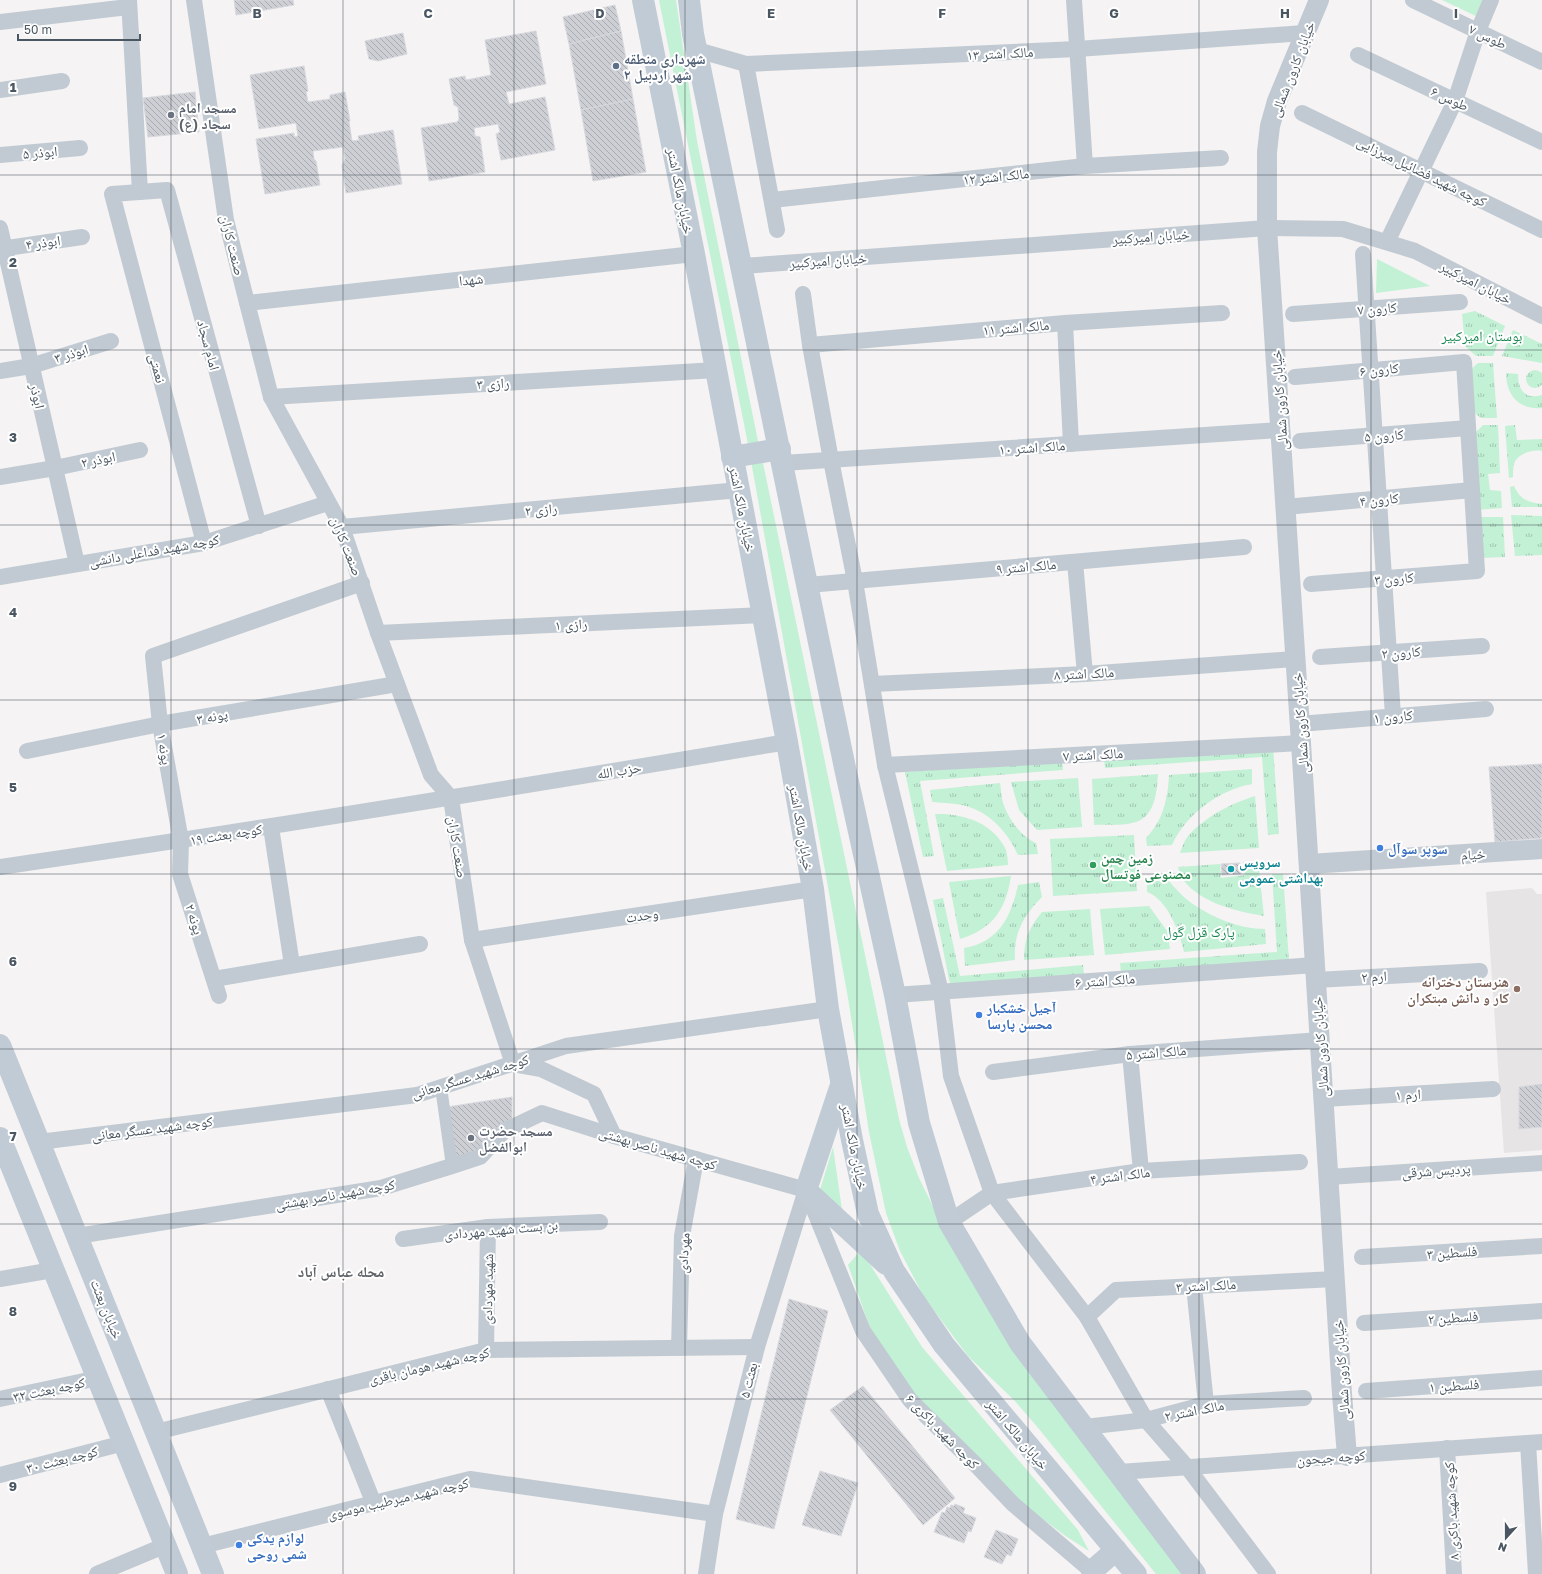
<svg xmlns="http://www.w3.org/2000/svg" width="1542" height="1574" font-family="'Golos Text','Noto Naskh Arabic',sans-serif">
	<style>
		.education { fill: #e6e4e5 }
		.grass { fill: #c3f1d5 }
		.park { fill: url(#park-tufts) }
		.building { fill: url(#building-back-hatch); stroke: #d7d9de }
		.lines { fill: none; stroke-linecap: round; stroke-linejoin: round }
		.pedestrian { stroke: #c1cad2; stroke-width: 12 }
		.minor { stroke: #c1cad2; stroke-width: 16 }
		.tertiary { stroke: #c1cad2; stroke-width: 20 }
		.secondary { stroke: #c1cbd6; stroke-width: 22 }
		.grid { fill: none; stroke: #4a5661; stroke-width: 1; stroke-opacity: 0.55 }
		.service-dot { fill: #5c6f8a; stroke: #fff; stroke-width: 1.5 }
		.worship-dot { fill: #6b7280; stroke: #fff; stroke-width: 1.5 }
		.shop-dot { fill: #3f7fe0; stroke: #fff; stroke-width: 1.5 }
		.leisure-dot { fill: #2e9e5b; stroke: #fff; stroke-width: 1.5 }
		.culture-dot { fill: #0f9aa8; stroke: #fff; stroke-width: 1.5 }
		.education-dot { fill: #8d6e63; stroke: #fff; stroke-width: 1.5 }
		.labels { text-anchor: middle; dominant-baseline: central; stroke-width: 4; stroke-linejoin: round; paint-order: stroke }
		.street-label { font-size: 14px; fill: #4a5661; stroke: #fff }
		.service-label { font-size: 14px; font-weight: bold; fill: #4e5e75; stroke: #fff; text-anchor: start }
		.worship-label { font-size: 14px; font-weight: bold; fill: #5b616d; stroke: #fff; text-anchor: start }
		.park-label { font-size: 14px; fill: #17864f; stroke: #fff }
		.shop-label { font-size: 14px; font-weight: bold; fill: #366cbe; stroke: #fff; text-anchor: start }
		.leisure-label { font-size: 14px; font-weight: bold; fill: #27864d; stroke: #fff; text-anchor: start }
		.culture-label { font-size: 14px; font-weight: bold; fill: #0d838f; stroke: #fff; text-anchor: start }
		.education-label { font-size: 14px; font-weight: bold; fill: #785e54; stroke: #fff; text-anchor: end }
		.neighbourhood-label { font-size: 15px; font-weight: bold; fill: #5f6368; stroke: #fff }
		.grid-label { font-size: 13px; text-anchor: middle; font-weight: bold; fill: #4a5661; stroke: #fff; stroke-width: 4; stroke-linejoin: round; paint-order: stroke }
	</style>
	<defs>
		<pattern id="park-tufts" width="24" height="20" patternUnits="userSpaceOnUse"><rect width="24" height="20" fill="#c3f1d5"/><path d="M3 7l-1-3M5 7V3M7 7l1-3M15 17l-1-3M17 17v-4M19 17l1-3" fill="none" stroke="#a0c6b0"/></pattern>
		<pattern id="building-back-hatch" width="6" height="6" patternUnits="userSpaceOnUse"><rect width="6" height="6" fill="#cdcfd5"/><path d="M-1 5l2 2M0 0l6 6M5-1l2 2" fill="none" stroke="#a8abb0"/></pattern>
	</defs>
	<rect width="100%" height="100%" fill="#f5f3f3"/>
	<path class="education" d="M1532,888l5,6h5v190l-23,4v41l23,-2v23l-38,3 -18,-261z"/>
	<g class="grass">
		<path d="M659,0h17l21,141 62,305 -10,3z"/>
		<path d="M1442,0h44l-8,17z"/>
		<path d="M1377,259l53,27 -54,7z"/>
		<path d="M762,458l137,661 8,28 12,31 32,65 231,331h-26l-117,-145 -25,-29 -46,-44 -44,-59 -24,-46 -14,-38 -17,-81 -21,-134 -97,-537z"/>
		<path d="M833,1147l9,63 -22,-20z"/>
		<path d="M861,1250l61,97 156,183 11,21 -22,-14 -58,-43 -97,-103 -41,-60 -23,-66z"/>
	</g>
	<g class="park">
		<path d="M1475,311l30,15 -12,30h-17l-11,-10 -3,-32z"/>
		<path d="M1513,330l29,14v19l-40,-7z"/>
		<path d="M1478,363h15l4,55h-16l-10,-8 -3,-38z"/>
		<circle cx="1535" cy="379" r="9"/>
		<path d="M1506,373l12,1c0,16 7,26 24,21v13c-23,2 -36,-13 -36,-35z"/>
		<path d="M1483,425h15l2,48 -12,1 2,16 11,1 1,17 -26,2 -4,-74z"/>
		<path d="M1515,425l2,15 25,-1v12c-10,-2 -25,3 -28,13 -1,4 -1,9 -1,13l-4,1 -4,-52z"/>
		<path d="M1514,486c6,13 14,17 28,18v3h-30l-2,-20z"/>
		<path d="M1511,515l31,1v39l-27,1z"/>
		<path d="M1477,517h26l2,40 -25,1z"/>
		<path d="M1273,746l6,88 -11,1 -6,-78 -157,11 -1,-10z"/>
		<path d="M1062,761l1,9 -143,11 14,75 -11,1 -18,-85z"/>
		<path d="M1252,769v15c-33,6 -66,30 -80,61l-25,1 -1,-8c17,-17 22,-40 23,-63z"/>
		<path d="M1158,774c-1,18 -3,45 -26,49 -11,3 -26,1 -38,2l-2,-46z"/>
		<path d="M1078,778l4,49 -45,3 -18,-20 -8,-28z"/>
		<path d="M1000,783c1,5 1,11 2,16 4,17 18,37 34,44l2,11 -20,1c-10,-22 -27,-42 -52,-49 -11,-3 -23,-3 -34,-4l-2,-12z"/>
		<path d="M1255,796l4,52 -79,5c2,-5 4,-12 8,-17 18,-20 42,-32 67,-40z"/>
		<path d="M935,814c27,-1 58,8 71,36 1,4 2,10 2,15l-61,6z"/>
		<path d="M1134,835l3,56 -84,5 -3,-57z"/>
		<path d="M1243,862h15l6,54c-28,-5 -61,-12 -80,-35 -3,-3 -5,-10 -6,-14l42,-3 1,14 24,-3z"/>
		<path d="M1272,874h11l6,87 -168,12 -1,-10 157,-11z"/>
		<path d="M1011,876c-5,33 -18,53 -51,63l-11,-57z"/>
		<path d="M1168,880c7,8 14,16 22,22 21,15 49,27 75,27l1,15 -82,8c-4,-20 -17,-53 -37,-60v-11z"/>
		<path d="M1039,882l3,15c-18,18 -29,36 -27,63l-50,6 -1,-18c35,-6 47,-31 54,-63z"/>
		<path d="M943,898l17,78 123,-11 1,9 -134,10 -17,-84z"/>
		<path d="M1149,906l18,25 3,18 -65,6 -5,-46z"/>
		<path d="M1090,909l4,46 -70,5c0,-21 5,-32 18,-48z"/>
	</g>
	<g class="building">
		<path d="M234,0h59l1,5 -58,10z"/>
		<path d="M615,5l6,26 -52,13 -6,-27z"/>
		<path d="M536,31l10,53 -40,8 3,12 36,-7 10,53 -54,10 -5,-26 4,-2 -2,-8 -24,4 1,8 5,1 5,35 -56,9 -8,-53 36,-6 2,-3 -1,-12 -4,-2 -5,-26 16,-3 1,4 25,-5 -6,-35z"/>
		<path d="M621,31l12,68 -52,11 -12,-66z"/>
		<path d="M403,33l4,21 -29,7 -9,-2 -4,-18z"/>
		<path d="M304,66l4,25 -2,1 2,10 22,-3v-4l15,-3 5,29 -1,1 3,19 7,-1 -1,-4 35,-6 9,54 -56,9 -4,-27 3,-7 -2,-12 -30,4 1,8 2,2 4,24 -55,9 -9,-55 38,-6v4l4,-1 -2,-13 -37,6 -9,-54z"/>
		<path d="M195,92l4,40 -51,5 -5,-39z"/>
		<path d="M633,99l13,73 -53,9 -12,-71z"/>
		<path d="M1542,764v74l-47,4 -6,-75z"/>
		<path d="M1240,863l1,11 -19,1 -1,-11z"/>
		<path d="M1542,1084v43l-23,2v-42z"/>
		<path d="M512,1097v25l-35,29 -21,9 -9,-53z"/>
		<path d="M789,1299l39,12 -54,218 -38,-10z"/>
		<path d="M863,1386l92,112 -32,27 -93,-115z"/>
		<path d="M820,1471l38,12 -17,53 -39,-11z"/>
		<path d="M955,1504l10,4 -2,5 13,5 -5,14 -3,-1 -4,12 -30,-11 8,-20 3,1 2,-6 3,1 1,-3 3,1z"/>
		<path d="M996,1530l22,9 -7,17 -4,-2 -5,10 -18,-7z"/>
	</g>
	<g class="lines">
		<path class="pedestrian" d="M441,1087l11,79"/>
		<g class="minor">
			<path d="M129,0l11,192"/>
			<path d="M194,0l32,220 45,177 71,130 36,106 53,142 20,23 21,142 41,124 28,5 53,25 20,42"/>
			<path d="M1074,0l11,166"/>
			<path d="M1413,0l129,62"/>
			<path d="M0,22l128,-15"/>
			<path d="M697,50l49,14 331,-15 227,-16"/>
			<path d="M1358,55l184,87"/>
			<path d="M746,64l31,166"/>
			<path d="M0,90l62,-9"/>
			<path d="M1302,113l240,117"/>
			<path d="M0,155l80,-7"/>
			<path d="M772,200l313,-34 136,-8"/>
			<path d="M0,228l77,336"/>
			<path d="M1387,242l68,-141 23,-70 13,-31"/>
			<path d="M0,249l82,-12"/>
			<path d="M1363,254l30,462"/>
			<path d="M742,266l525,-38 76,1 72,22 127,65"/>
			<path d="M803,294l7,51 21,115 24,121 30,184 56,227 10,84 41,117 95,124 59,103 41,47 81,107"/>
			<path d="M247,303l447,-49"/>
			<path d="M1293,314l167,-12"/>
			<path d="M1065,323l6,121"/>
			<path d="M810,345l255,-22 157,-10"/>
			<path d="M0,371l31,-5 80,-25"/>
			<path d="M1295,377l169,-15 13,209 -166,13"/>
			<path d="M271,397l445,-27"/>
			<path d="M1300,441l168,-13"/>
			<path d="M783,463l497,-33"/>
			<path d="M0,477l55,-9 85,-18"/>
			<path d="M1285,507l187,-17"/>
			<path d="M342,527l397,-37"/>
			<path d="M204,543l-92,-349 55,-4 92,336"/>
			<path d="M1075,562l10,112"/>
			<path d="M0,577l204,-34 124,-40"/>
			<path d="M808,585l436,-38"/>
			<path d="M378,633l385,-18"/>
			<path d="M1320,657l162,-11"/>
			<path d="M872,684l213,-10 210,-15"/>
			<path d="M1299,724l187,-15"/>
			<path d="M27,751l133,-27 237,-40"/>
			<path d="M885,765l416,-22"/>
			<path d="M271,827l21,138"/>
			<path d="M0,867c263,-38 525,-81 787,-125"/>
			<path d="M472,940l341,-51"/>
			<path d="M214,979l206,-35"/>
			<path d="M1316,980l164,-9"/>
			<path d="M895,995l420,-30"/>
			<path d="M219,996l-39,-122 1,-33 -21,-117 -7,-68 209,-73"/>
			<path d="M1130,1054l11,117"/>
			<path d="M993,1072l137,-18 190,-14"/>
			<path d="M1324,1099l169,-10"/>
			<path d="M39,1142l378,-47 149,-49 262,-37"/>
			<path d="M1329,1177l213,-14"/>
			<path d="M808,1195l55,136 47,69 66,65 37,39 82,70"/>
			<path d="M949,1222l43,-29 149,-22 159,-9"/>
			<path d="M77,1236l304,-48 71,-22 28,-9 24,-26 38,-18 72,23 192,54"/>
			<path d="M403,1239l85,-12 112,-5"/>
			<path d="M1362,1257l180,-11"/>
			<path d="M0,1279l53,-9"/>
			<path d="M1194,1286l12,118"/>
			<path d="M1087,1317l29,-27 219,-11"/>
			<path d="M1364,1323l178,-12"/>
			<path d="M679,1348l3,-112 14,-77"/>
			<path d="M486,1350l2,-123"/>
			<path d="M328,1389l46,115"/>
			<path d="M1366,1391l176,-13"/>
			<path d="M0,1399l98,-21"/>
			<path d="M1085,1427l61,-7 60,-16 98,-6"/>
			<path d="M156,1432l330,-82 271,-3"/>
			<path d="M1528,1443l8,131"/>
			<path d="M1447,1448l7,126"/>
			<path d="M1119,1472l423,-30"/>
			<path d="M0,1475l124,-32"/>
			<path d="M202,1546l268,-67 245,35"/>
			<path d="M97,1574l69,-29"/>
			<path d="M706,1574l9,-60 42,-167 49,-157"/>
		</g>
		<g class="tertiary">
			<path d="M1319,0l-42,101 -7,25 -3,26v76l34,515 41,651 5,62"/>
			<path d="M1309,864l233,-15"/>
		</g>
		<g class="secondary">
			<path d="M643,0l51,254 93,488 26,147 15,120 24,131 16,74 26,57 50,74 192,229"/>
			<path d="M689,0l4,34 152,734 50,227 24,128 30,99 71,121 175,231"/>
			<path d="M732,457l48,-8"/>
			<path d="M0,1045l213,529"/>
			<path d="M841,1085l-35,105 80,74"/>
			<path d="M0,1138l177,436"/>
			<path d="M1092,1571l24,-21"/>
		</g>
	</g>
	<path class="grid" d="M171,0v1574M343,0v1574M514,0v1574M685,0v1574M857,0v1574M1028,0v1574M1199,0v1574M1371,0v1574M0,175h1542M0,350h1542M0,525h1542M0,700h1542M0,874h1542M0,1049h1542M0,1224h1542M0,1399h1542"/>
	<circle class="service-dot" cx="616" cy="66" r="4"/>
	<g class="worship-dot">
		<circle cx="171" cy="115" r="4"/>
		<circle cx="471" cy="1138" r="4"/>
	</g>
	<g class="shop-dot">
		<circle cx="1380" cy="848" r="4"/>
		<circle cx="979" cy="1015" r="4"/>
		<circle cx="239" cy="1545" r="4"/>
	</g>
	<circle class="leisure-dot" cx="1093" cy="865" r="4"/>
	<circle class="culture-dot" cx="1231" cy="869" r="4"/>
	<circle class="education-dot" cx="1517" cy="989" r="4"/>
	<g class="labels">
		<g class="street-label">
			<text transform="translate(1488 36) rotate(26)">طوس ۷</text>
			<text transform="translate(1000 53) rotate(-3)">مالک اشتر ۱۳</text>
			<text transform="translate(1292 69) rotate(-69)">خیابان کارون شمالی</text>
			<text transform="translate(1450 98) rotate(25)">طوس ۶</text>
			<text transform="translate(40 152) rotate(-5)">ابوذر ۵</text>
			<text transform="translate(1422 171) rotate(26)">کوچه شهید فضائیل میرزایی</text>
			<text transform="translate(996 176) rotate(-6)">مالک اشتر ۱۲</text>
			<text transform="translate(681 191) rotate(79)">خیابان مالک اشتر</text>
			<text transform="translate(1151 236) rotate(-4)">خیابان امیرکبیر</text>
			<text transform="translate(43 242) rotate(-8)">ابوذر ۴</text>
			<text transform="translate(233 245) rotate(76)">صنعت کاران</text>
			<text transform="translate(828 260) rotate(-4)">خیابان امیرکبیر</text>
			<text transform="translate(471 279) rotate(-6)">شهدا</text>
			<text transform="translate(1476 282) rotate(27)">خیابان امیرکبیر</text>
			<text transform="translate(1377 308) rotate(-4)">کارون ۷</text>
			<text transform="translate(1016 327) rotate(-5)">مالک اشتر ۱۱</text>
			<text transform="translate(209 345) rotate(75)">امام سجاد</text>
			<text transform="translate(71 353) rotate(-17)">ابوذر ۳</text>
			<text transform="translate(158 368) rotate(75)">نعمتی</text>
			<text transform="translate(1379 369) rotate(-5)">کارون ۶</text>
			<text transform="translate(493 383) rotate(-3)">رازی ۳</text>
			<text transform="translate(38 396) rotate(77)">ابوذر</text>
			<text transform="translate(1279 400) rotate(-94)">خیابان کارون شمالی</text>
			<text transform="translate(1384 435) rotate(-4)">کارون ۵</text>
			<text transform="translate(1032 447) rotate(-4)">مالک اشتر ۱۰</text>
			<text transform="translate(98 459) rotate(-12)">ابوذر ۲</text>
			<text transform="translate(1379 499) rotate(-5)">کارون ۴</text>
			<text transform="translate(541 509) rotate(-5)">رازی ۲</text>
			<text transform="translate(743 509) rotate(79)">خیابان مالک اشتر</text>
			<text transform="translate(347 546) rotate(68)">صنعت کاران</text>
			<text transform="translate(154 550) rotate(-10)">کوچه شهید فداعلی دانشی</text>
			<text transform="translate(1026 566) rotate(-5)">مالک اشتر ۹</text>
			<text transform="translate(1394 578) rotate(-4)">کارون ۳</text>
			<text transform="translate(571 624) rotate(-3)">رازی ۱</text>
			<text transform="translate(1401 652) rotate(-4)">کارون ۲</text>
			<text transform="translate(1084 673) rotate(-3)">مالک اشتر ۸</text>
			<text transform="translate(212 716) rotate(-10)">پونه ۳</text>
			<text transform="translate(1393 716) rotate(-5)">کارون ۱</text>
			<text transform="translate(1300 723) rotate(-94)">خیابان کارون شمالی</text>
			<text transform="translate(165 749) rotate(80)">پونه ۱</text>
			<text transform="translate(1093 754) rotate(-3)">مالک اشتر ۷</text>
			<text transform="translate(619 770) rotate(-9)">حزب الله</text>
			<text transform="translate(802 828) rotate(80)">خیابان مالک اشتر</text>
			<text transform="translate(226 834) rotate(-9)">کوچه بعثت ۱۹</text>
			<text transform="translate(458 847) rotate(81)">صنعت کاران</text>
			<text transform="translate(1473 854) rotate(-4)">خیام</text>
			<text transform="translate(642 915) rotate(-8)">وحدت</text>
			<text transform="translate(195 919) rotate(72)">پونه ۲</text>
			<text transform="translate(1374 976) rotate(-3)">ارم ۲</text>
			<text transform="translate(1105 980) rotate(-4)">مالک اشتر ۶</text>
			<text transform="translate(1320 1047) rotate(-94)">خیابان کارون شمالی</text>
			<text transform="translate(1156 1052) rotate(-5)">مالک اشتر ۵</text>
			<text transform="translate(470 1076) rotate(-17)">کوچه شهید عسگر معانی</text>
			<text transform="translate(1408 1094) rotate(-3)">ارم ۱</text>
			<text transform="translate(152 1128) rotate(-7)">کوچه شهید عسگر معانی</text>
			<text transform="translate(855 1147) rotate(79)">خیابان مالک اشتر</text>
			<text transform="translate(658 1148) rotate(16)">کوچه شهید ناصر بهشتی</text>
			<text transform="translate(1436 1170) rotate(-4)">پردیس شرقی</text>
			<text transform="translate(1120 1175) rotate(-7)">مالک اشتر ۴</text>
			<text transform="translate(335 1194) rotate(-10)">کوچه شهید ناصر بهشتی</text>
			<text transform="translate(501 1229) rotate(-5)">بن بست شهید مهردادی</text>
			<text transform="translate(1452 1252) rotate(-4)">فلسطین ۳</text>
			<text transform="translate(683 1253) rotate(-87)">مهردادی</text>
			<text transform="translate(1206 1285) rotate(-3)">مالک اشتر ۳</text>
			<text transform="translate(487 1289) rotate(-89)">شهید مهردادی</text>
			<text transform="translate(107 1309) rotate(68)">خیابان بعثت</text>
			<text transform="translate(1453 1317) rotate(-4)">فلسطین ۲</text>
			<text transform="translate(429 1365) rotate(-13)">کوچه شهید هومان باقری</text>
			<text transform="translate(1341 1370) rotate(-94)">خیابان کارون شمالی</text>
			<text transform="translate(748 1380) rotate(-76)">بعثت ۵</text>
			<text transform="translate(1454 1385) rotate(-4)">فلسطین ۱</text>
			<text transform="translate(49 1389) rotate(-12)">کوچه بعثت ۳۲</text>
			<text transform="translate(1194 1410) rotate(-11)">مالک اشتر ۲</text>
			<text transform="translate(943 1431) rotate(46)">کوچه شهید باکری ۶</text>
			<text transform="translate(1018 1434) rotate(50)">خیابان مالک اشتر</text>
			<text transform="translate(1331 1457) rotate(-4)">کوچه جیحون</text>
			<text transform="translate(62 1459) rotate(-14)">کوچه بعثت ۳۰</text>
			<text transform="translate(398 1498) rotate(-13)">کوچه شهید میرطیب موسوی</text>
			<text transform="translate(1451 1511) rotate(-93)">کوچه شهید باکری ۸</text>
		</g>
		<g class="service-label">
			<text x="624" y="58">شهرداری منطقه<tspan x="624" dy="16">۲ شهر اردبیل</tspan></text>
		</g>
		<g class="worship-label">
			<text x="179" y="107">مسجد امام<tspan x="179" dy="16">سجاد (ع)</tspan></text>
			<text x="479" y="1130">مسجد حضرت<tspan x="479" dy="16">ابوالفضل</tspan></text>
		</g>
		<g class="park-label">
			<text x="1482" y="335">بوستان امیرکبیر</text>
			<text x="1199" y="931">پارک قزل گول</text>
		</g>
		<g class="shop-label">
			<text x="1388" y="848">سوپر سوآل</text>
			<text x="987" y="1007">آجیل خشکبار<tspan x="987" dy="16">محسن پارسا</tspan></text>
			<text x="247" y="1537">لوازم یدکی<tspan x="247" dy="16">شمی روحی</tspan></text>
		</g>
		<g class="leisure-label">
			<text x="1101" y="857">زمین چمن<tspan x="1101" dy="16">مصنوعی فوتسال</tspan></text>
		</g>
		<g class="culture-label">
			<text x="1239" y="861">سرویس<tspan x="1239" dy="16">بهداشتی عمومی</tspan></text>
		</g>
		<g class="education-label">
			<text x="1509" y="981">هنرستان دخترانه<tspan x="1509" dy="16">کار و دانش مبتکران</tspan></text>
		</g>
		<g class="neighbourhood-label">
			<text x="341" y="1271">محله عباس آباد</text>
		</g>
	</g>
	<g class="grid-label">
		<text x="257" y="18">B</text>
		<text x="428" y="18">C</text>
		<text x="600" y="18">D</text>
		<text x="771" y="18">E</text>
		<text x="942" y="18">F</text>
		<text x="1114" y="18">G</text>
		<text x="1285" y="18">H</text>
		<text x="1456" y="18">I</text>
		<text x="13" y="92">1</text>
		<text x="13" y="267">2</text>
		<text x="13" y="442">3</text>
		<text x="13" y="617">4</text>
		<text x="13" y="792">5</text>
		<text x="13" y="966">6</text>
		<text x="13" y="1141">7</text>
		<text x="13" y="1316">8</text>
		<text x="13" y="1491">9</text>
	</g>
	<g transform="translate(1506 1538) rotate(201)" stroke="#ffffff" stroke-width="3" paint-order="stroke">
	<path d="M0-3L7 15L0 10L-7 15Z" fill="#4a5661"/>
	<text y="-6" font-size="11" font-weight="bold" text-anchor="middle" fill="#4a5661">N</text>
	</g>
	<path d="M18 34v6h122v-6" fill="none" stroke="#4a5661" stroke-width="2"/>
	<text x="24" y="34" font-size="12" fill="#4a5661" stroke="#ffffff" stroke-width="3" paint-order="stroke">50 m</text>
</svg>
